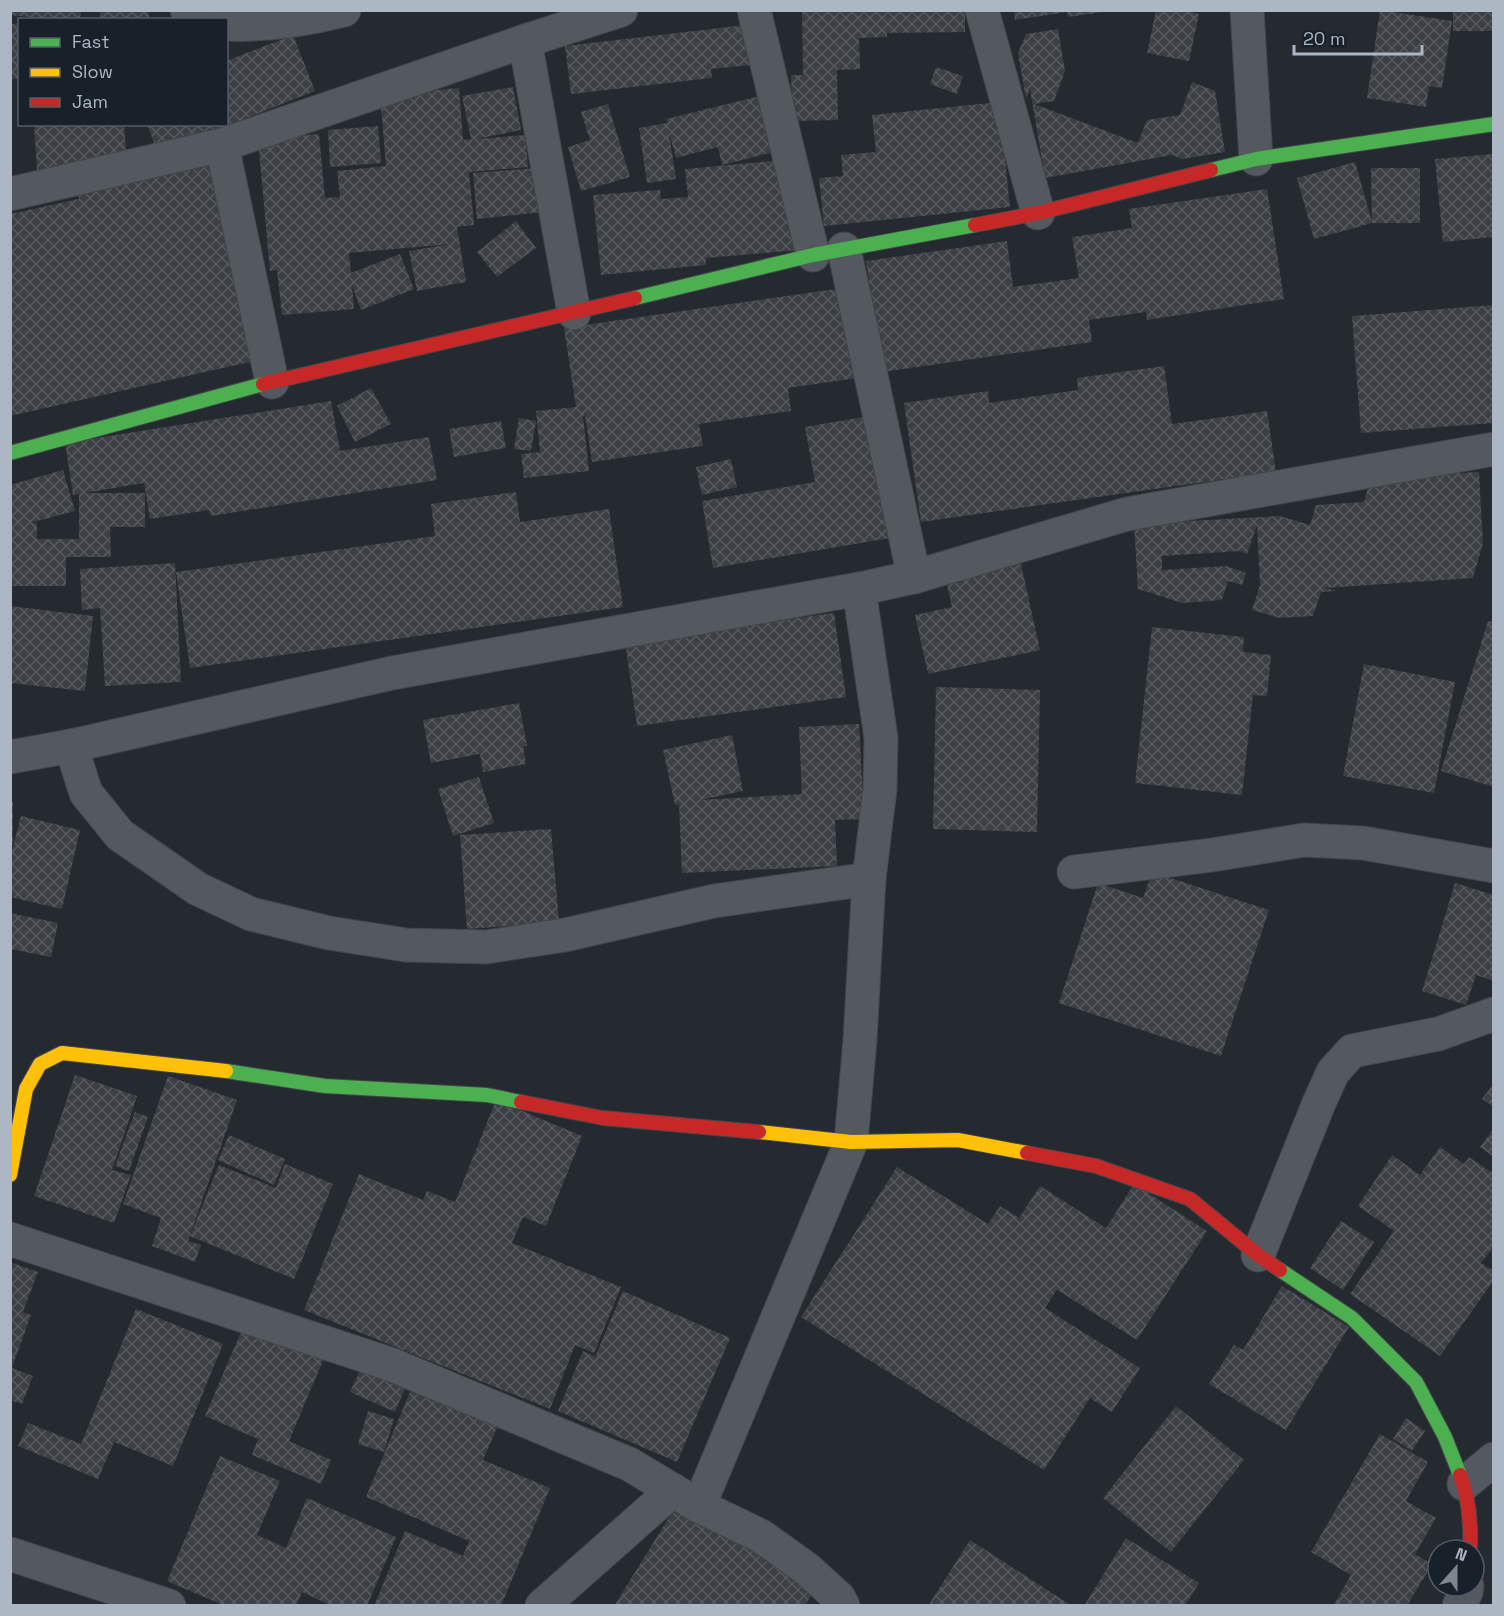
<svg xmlns="http://www.w3.org/2000/svg" width="1504" height="1616" font-family="'Space Grotesk',sans-serif">
	<style>
		.building { fill: url(#building-cross-hatch) }
		.lines { fill: none; stroke-linecap: round; stroke-linejoin: round }
		.street-casing { stroke: #42464b; stroke-width: 35 }
		.fast-casing { stroke: #42464b; stroke-width: 16 }
		.slow-casing { stroke: #42464b; stroke-width: 16 }
		.jam-casing { stroke: #42464b; stroke-width: 16 }
		.street { stroke: #54585f; stroke-width: 33 }
		.fast { stroke: #4caf50; stroke-width: 14 }
		.slow { stroke: #ffc107; stroke-width: 14 }
		.jam { stroke: #c62828; stroke-width: 14 }
	</style>
	<defs>
		<pattern id="building-cross-hatch" width="8" height="8" patternUnits="userSpaceOnUse" patternTransform="scale(1.5)"><rect width="8" height="8" fill="#3c4045"/><path d="M0 0l8 8M0 8l8-8" fill="none" stroke="#56595e"/></pattern>
	</defs>
	<rect width="100%" height="100%" fill="#252a30"/>
	<g class="building">
		<path d="M10,10h71l-1,10h-22l-48,-5z"/>
		<path d="M99,10h49l2,10h-49z"/>
		<path d="M802,10h163v22l-78,1v4l-28,1 1,31 -23,1 1,50 -46,1 -1,-46h12z"/>
		<path d="M1014,10h89v2l-35,5 -1,-5 -52,8z"/>
		<path d="M1156,10h28l15,4 -10,47 -42,-8z"/>
		<path d="M1380,10l72,11 -10,67 -13,-2 -3,21 -59,-9z"/>
		<rect x="1453" y="10" width="41" height="21"/>
		<path d="M20,22v56l-10,2v-55z"/>
		<path d="M746,25l5,40 -40,4 1,9 -141,16 -6,-48z"/>
		<path d="M1058,29l7,42 -11,30 -20,3 104,39 9,-23 33,-5 12,-33 23,9 10,61 -43,7 -10,-4 -127,23 -15,-89 -4,10 -8,-46 8,-19z"/>
		<path d="M293,35l22,56 -157,62 -11,-29h79v-63z"/>
		<path d="M936,67l27,9 -6,18 -27,-10z"/>
		<path d="M513,87l8,43 -44,9 48,-4 3,32 -59,5 5,53 -17,2 9,55 -49,9 -8,-40 42,-7 -102,9 2,20 49,-19 14,35 -53,21 -9,-25 2,24 -72,6 -5,-45 -7,1 -12,-132 61,-5 6,64 15,-1 -3,-26 49,-5 -6,-71 79,-7 4,52 8,-1 -9,-43z"/>
		<path d="M764,95l14,56 -56,14 -4,-18 -42,11 -7,-25 7,46 -29,4 -8,-55 28,-5 -1,-4z"/>
		<path d="M999,102l11,105 -186,19 -5,-48 24,-2 -2,-21 35,-3 -4,-37z"/>
		<path d="M608,104l22,73 -49,14 -13,-44 22,-7 -9,-28z"/>
		<path d="M34,124h90l3,41 -90,6z"/>
		<path d="M378,126l3,37 -51,4 -2,-37z"/>
		<path d="M1494,154v83l-51,5 -8,-83z"/>
		<path d="M217,156l46,203 -253,57v-202l69,-15 -2,-12z"/>
		<path d="M782,160l17,90 -93,8v7l-105,10 -8,-80 67,-5 1,9 27,-2 -3,-28z"/>
		<path d="M1355,162l17,60 -1,-54h49v55h-48l-58,16 -17,-61z"/>
		<path d="M539,168l4,44 -66,7 -4,-46z"/>
		<path d="M1267,189l17,110 -137,21 -1,-8 -57,8 3,22 -209,30 -17,-111 141,-20 6,46 66,-9 -7,-41 60,-9 -3,-19z"/>
		<path d="M516,221l20,27 -39,29 -20,-25z"/>
		<path d="M843,288l14,90 -69,10 3,23 -92,13 4,22 -111,16 -7,-47 -2,1 6,55 -65,7 -3,-24 19,-2 -4,-41 40,-4 -12,-79z"/>
		<path d="M1494,305v118l-133,10 -9,-117z"/>
		<path d="M1164,366l8,58 95,-13 9,61 -355,50 -17,-119 84,-12 1,12 89,-13 -1,-12z"/>
		<path d="M371,388l20,36 -36,18 -18,-36z"/>
		<path d="M331,401l9,50 89,-14 8,43 -226,36 -2,-6 -59,9 -6,-36 -60,10h61v34h-35l1,30h-45v29h-56v-63h2l-2,-38 53,-15 12,41 -45,12h7v16h42v-45l-6,1 -8,-52z"/>
		<path d="M875,415l21,122 -183,31 -11,-67 113,-19 -10,-55z"/>
		<path d="M519,418l17,3 -5,30 -17,-2z"/>
		<path d="M501,421l5,27 -52,9 -5,-28z"/>
		<path d="M731,459l6,28 -35,8 -6,-28z"/>
		<path d="M1479,472l4,71 -10,35 -148,10 11,3 -15,1 -8,24 -33,2 -28,-8 8,-25 -3,-60 -10,29 -7,-3 -78,5v14l64,-4 20,7 -4,12 -14,-4 -6,19 -40,3 -44,-14 -4,-65 146,-8 30,9 6,-20 48,-3 7,-24z"/>
		<path d="M516,492l4,30 89,-13 14,98 -433,61 -14,-96 259,-36 -4,-32z"/>
		<path d="M175,563l6,119 -76,4 -5,-78 -18,2 -2,-41z"/>
		<path d="M1021,564l19,86 -112,24 -13,-59 37,-8 -6,-27z"/>
		<path d="M10,606l83,10 -8,75 -75,-8z"/>
		<path d="M834,613l12,84 -209,29 -12,-85z"/>
		<path d="M1488,621l6,1v165l-53,-16z"/>
		<path d="M1152,627l92,10 -1,15 28,3 -4,41 -14,-1 -11,100 -107,-12z"/>
		<path d="M1364,664l91,18 -21,111 -91,-17z"/>
		<path d="M936,687l104,3 -3,142 -104,-3z"/>
		<path d="M519,703l8,43h-4l3,18 -43,8 -3,-18 -49,9 -8,-43z"/>
		<path d="M859,724l5,95 -29,1 2,46 -155,7 -3,-69 -4,1 -12,-55 69,-15 11,56 -43,9 102,-6 -3,-67z"/>
		<path d="M479,777l15,46 -41,13 -15,-47z"/>
		<rect x="10" y="802" width="3" height="43"/>
		<path d="M21,816l59,14 -18,79 -52,-12v-39z"/>
		<path d="M551,829l8,93 -92,7 -7,-94z"/>
		<path d="M1152,872l117,38 -48,146 -162,-53 39,-120 45,15z"/>
		<path d="M1455,883l39,12v86l-18,-6 -10,30 -44,-14z"/>
		<path d="M10,913l48,10 -7,34 -41,-8z"/>
		<path d="M75,1075l62,21 -25,74 19,5 -17,48 -80,-27z"/>
		<path d="M168,1076l69,24 -49,141 13,4 -6,17 -43,-16 9,-28 -38,-14z"/>
		<path d="M1494,1083v24l-12,-8z"/>
		<path d="M496,1100l86,36 -36,90 -23,-9 -11,26 109,44 -27,66 -19,-8 -25,64 -246,-99 55,-136 64,26 4,-9 28,11z"/>
		<path d="M135,1112l13,5 -19,54 -14,-5z"/>
		<path d="M1494,1128v29l-14,-10z"/>
		<path d="M229,1135l56,24 -11,26 -56,-25z"/>
		<path d="M1440,1147l24,17 5,-7 25,17v72l-13,17 13,8v9l-54,76 -90,-62 44,-63 -36,-25 34,-51 28,20z"/>
		<path d="M285,1164l48,20 -39,95 -104,-43 29,-71 57,23z"/>
		<path d="M897,1167l91,57 12,-18 19,12 21,-32 66,42 28,-44 73,47 -70,109 -80,-50 -12,18 95,60 -28,44 -22,-14 -46,72 -243,-153z"/>
		<path d="M1341,1221l33,21 -31,48 -33,-22z"/>
		<path d="M10,1262l28,10 -15,40 8,3 -19,53 21,8 -11,28 -12,-4z"/>
		<path d="M1282,1286l67,41 -63,103 -77,-46 25,-39 9,5z"/>
		<path d="M623,1291l107,47 -53,124 -119,-51 25,-60 12,6z"/>
		<path d="M136,1309l87,35 -50,122 -59,-24 -16,37 -80,-33 10,-23 53,21z"/>
		<path d="M247,1318l80,33 -38,90 42,19 -10,24 -69,-29 6,-16 -53,-23z"/>
		<path d="M361,1368l44,20 -10,24 -45,-20z"/>
		<path d="M415,1380l87,36 -19,44 67,28 -49,118h-127l31,-75 58,25 6,-15 -103,-44z"/>
		<path d="M1176,1406l68,54 -73,92 -68,-54z"/>
		<path d="M368,1411l26,8 -10,33 -26,-8z"/>
		<path d="M1406,1418l19,13 -13,20 -19,-12z"/>
		<path d="M1380,1434l48,28 -22,39 30,17 -21,36 17,10 -25,42h-74l18,-31 -40,-23z"/>
		<path d="M220,1456l60,25 -23,54 29,13 21,-50 89,39 -29,69h-35l-30,-14 -6,14h-71l-58,-25z"/>
		<path d="M678,1503l137,86 -10,17h-191z"/>
		<path d="M1126,1538l73,45 -14,23h-101z"/>
		<path d="M970,1540l102,66h-144z"/>
	</g>
	<g class="lines">
		<defs>
			<g id="street">
				<path d="M187,10l18,10"/>
				<path d="M754,10l59,245"/>
				<path d="M982,10l56,203"/>
				<path d="M1247,10l9,149"/>
				<path d="M226,24c37,2 82,-5 118,-14"/>
				<path d="M525,41l49,272"/>
				<path d="M222,145l50,237"/>
				<path d="M10,194l212,-49 303,-104 96,-31"/>
				<path d="M844,249l70,328"/>
				<path d="M71,746l15,47 34,42 78,54 53,25 78,19 77,12 80,2 79,-12 149,-34 155,-22"/>
				<path d="M10,757l61,-11 321,-73 467,-84 55,-12 213,-63 367,-65"/>
				<path d="M1074,872l138,-17 92,-15 59,3 131,23"/>
				<path d="M10,1239l380,125 239,100 70,42 62,30 46,33 32,29 4,8"/>
				<path d="M1258,1255l61,-152 14,-31 19,-21 86,-17 56,-20"/>
				<path d="M1464,1484l30,-25"/>
				<path d="M699,1506l152,-364 9,-102 9,-161 11,-90 1,-51 -22,-149"/>
				<path d="M10,1554l159,52"/>
				<path d="M542,1606l131,-116"/>
				<path d="M1459,1606l7,-14 1,-6"/>
			</g>
			<g id="fast">
				<path d="M1211,170l45,-11 238,-35"/>
				<path d="M635,298l178,-43 162,-30"/>
				<path d="M10,453l253,-69"/>
				<path d="M226,1071l99,15 162,9 34,7"/>
				<path d="M1280,1270l72,48 64,64 29,55 15,38"/>
			</g>
			<g id="slow">
				<path d="M759,1132l92,10 107,-2 69,13"/>
				<path d="M10,1175l16,-86 14,-25 22,-11 164,18"/>
			</g>
			<g id="jam">
				<path d="M975,225l63,-12 173,-43"/>
				<path d="M263,384l372,-86"/>
				<path d="M521,1102l82,16 156,14"/>
				<path d="M1027,1153l69,13 94,33 68,56 22,15"/>
				<path d="M1460,1475c9,23 11,51 10,75"/>
			</g>
		</defs>
		<use href="#street" class="street-casing"/>
		<use href="#fast" class="fast-casing"/>
		<use href="#slow" class="slow-casing"/>
		<use href="#jam" class="jam-casing"/>
		<use href="#street" class="street"/>
		<use href="#fast" class="fast"/>
		<use href="#slow" class="slow"/>
		<use href="#jam" class="jam"/>
	</g>
	<rect width="1504" height="1616" fill="none" stroke="#adb6c3" stroke-width="24"/>
	<rect x="18" y="18" width="210" height="108" fill="#18202a" stroke="#545c67" stroke-width="1.5"/>
	<rect x="30" y="38" width="30" height="9" fill="#4caf50" stroke="#545c67" stroke-width="1.5"/>
	<text x="72" y="48" font-size="18" fill="#adb6c3">Fast</text>
	<rect x="30" y="68" width="30" height="9" fill="#ffc107" stroke="#545c67" stroke-width="1.5"/>
	<text x="72" y="78" font-size="18" fill="#adb6c3">Slow</text>
	<rect x="30" y="98" width="30" height="9" fill="#c62828" stroke="#545c67" stroke-width="1.5"/>
	<text x="72" y="108" font-size="18" fill="#adb6c3">Jam</text>
	<g transform="translate(1456 1568) rotate(21)"><circle r="28" fill="#18202a" stroke="#545c67" stroke-width="1.5"/>
	<path d="M0-4.5L10 22L0 15L-10 22Z" fill="#7d8590"/>
	<text y="-9" font-size="16" font-weight="bold" text-anchor="middle" fill="#adb6c3">N</text>
	</g>
	<path d="M1294 45v9h128v-9" fill="none" stroke="#adb6c3" stroke-width="3"/>
	<text x="1303" y="45" font-size="18" fill="#adb6c3" stroke="#18202a" stroke-width="4.5" paint-order="stroke">20 m</text>
</svg>
